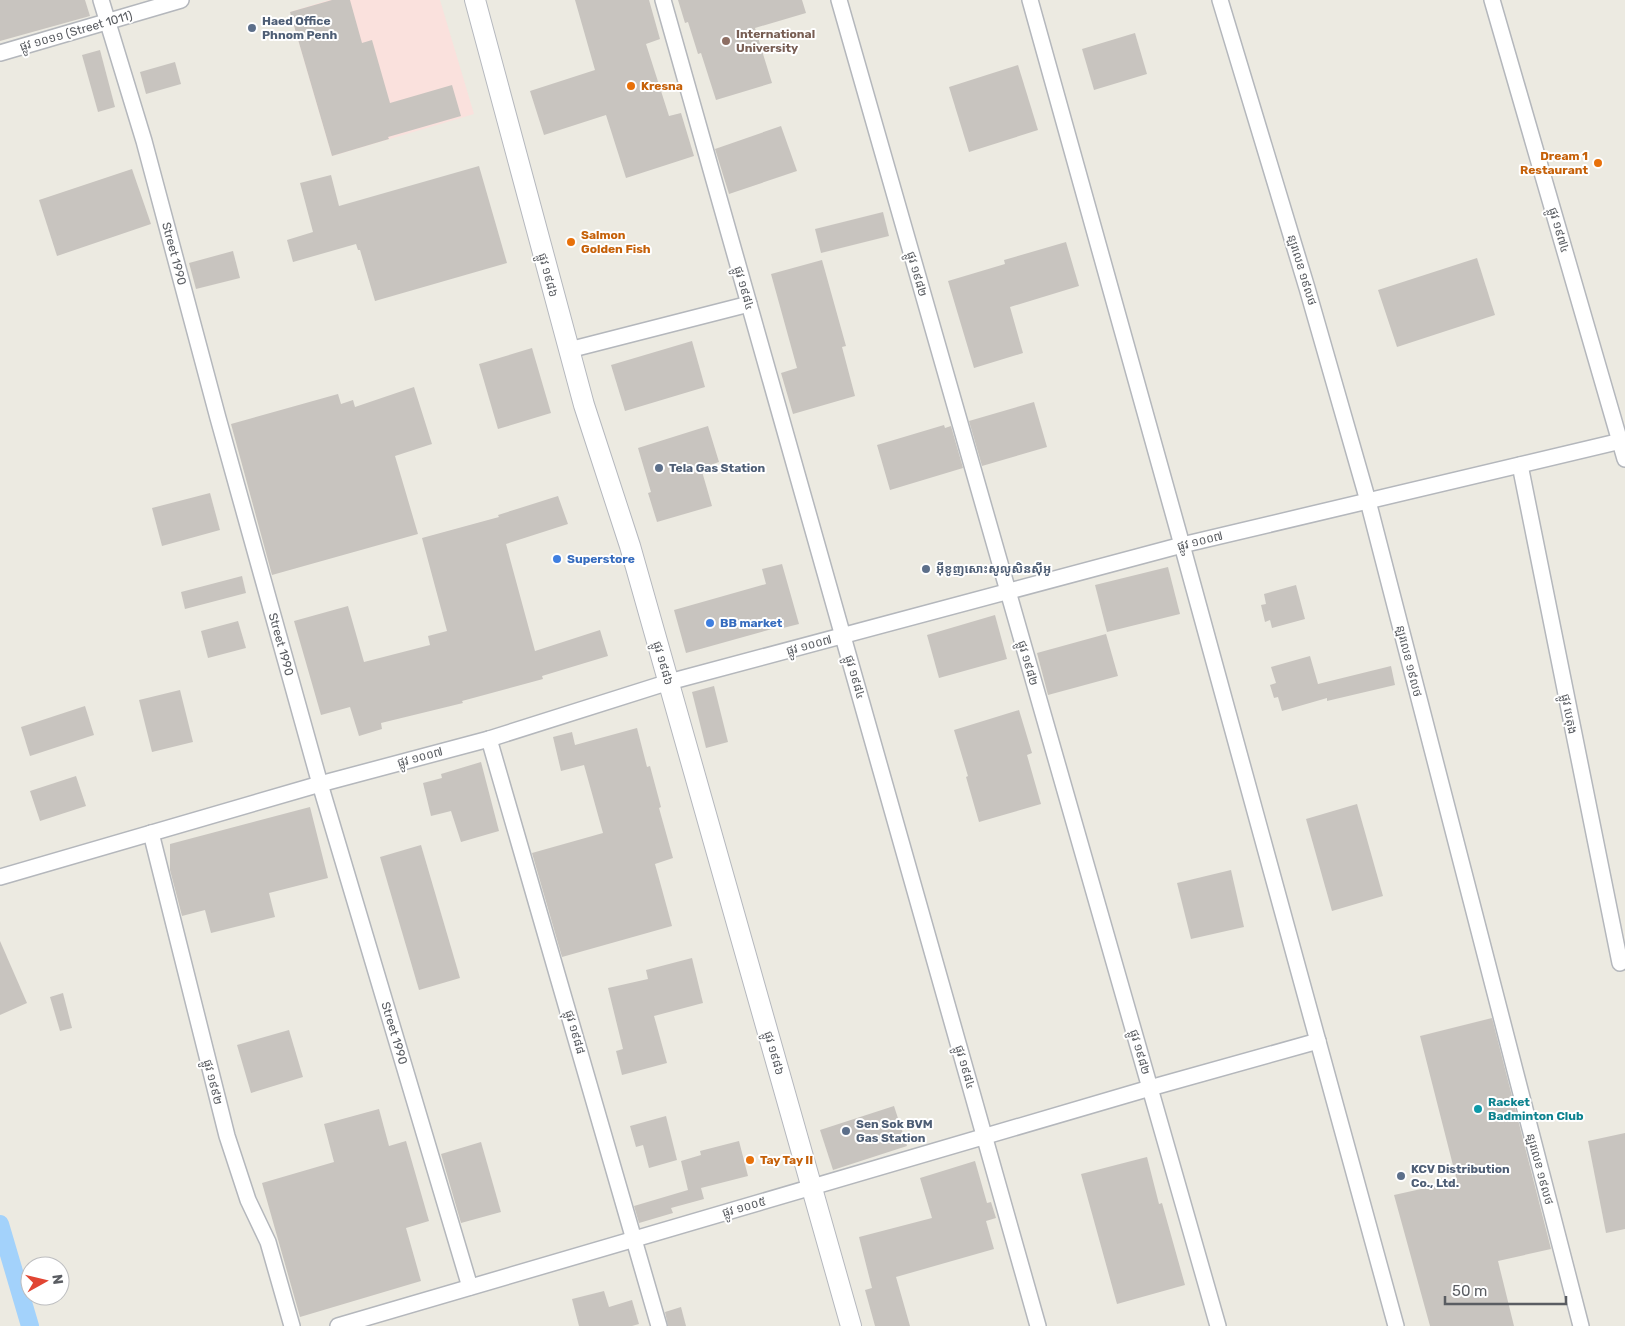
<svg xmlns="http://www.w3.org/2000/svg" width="1625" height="1326" font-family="Rubik,'Noto Sans Khmer',sans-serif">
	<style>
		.medical { fill: #fae1dd }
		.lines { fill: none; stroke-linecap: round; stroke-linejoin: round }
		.canal { stroke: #a3d2fb; stroke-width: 18 }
		.building { fill: #c8c4bf }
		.minor-casing { stroke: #b4b7bc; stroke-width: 18 }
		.secondary-casing { stroke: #b5b8be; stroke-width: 22 }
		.minor { stroke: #fff; stroke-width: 15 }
		.secondary { stroke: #fff; stroke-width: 20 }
		.service-dot { fill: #5c6f8a; stroke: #fff; stroke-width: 2 }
		.education-dot { fill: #8d6e63; stroke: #fff; stroke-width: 2 }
		.food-dot { fill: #e8710a; stroke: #fff; stroke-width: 2 }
		.shop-dot { fill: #3f7fe0; stroke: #fff; stroke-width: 2 }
		.culture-dot { fill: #0f9aa8; stroke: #fff; stroke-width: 2 }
		.labels { text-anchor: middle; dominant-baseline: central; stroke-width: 4; stroke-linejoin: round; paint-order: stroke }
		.service-label { font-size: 12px; font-weight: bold; fill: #4e5e75; stroke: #fff; text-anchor: start }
		.street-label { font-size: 12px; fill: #5a5d62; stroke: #fff }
		.education-label { font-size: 12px; font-weight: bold; fill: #785e54; stroke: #fff; text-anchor: start }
		.food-label { font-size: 12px; font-weight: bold; fill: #c56008; stroke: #fff; text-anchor: start }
		.shop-label { font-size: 12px; font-weight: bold; fill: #366cbe; stroke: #fff; text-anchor: start }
		.culture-label { font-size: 12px; font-weight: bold; fill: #0d838f; stroke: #fff; text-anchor: start }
	</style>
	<rect width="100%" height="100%" fill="#eceae1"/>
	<path class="medical" d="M329,0h111l34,114 -142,42 -42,-144z"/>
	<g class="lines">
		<path class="canal" d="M0,1224l30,102"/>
	</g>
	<g class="building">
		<path d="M0,0h85l5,16 -90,25z"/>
		<path d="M332,0h18l12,43 10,-3 18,63 62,-18 9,31 -73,21 1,2 -57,17 -42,-144z"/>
		<path d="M575,0h74l11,39 -14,5 23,72 12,-3 13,43 -68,22 -20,-63 -62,20 -14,-44 65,-21z"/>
		<path d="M678,0h124l4,13 -51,15 17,55 -56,17 -15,-47 -3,1 -10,-32 -3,1z"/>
		<path d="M1135,33l12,41 -53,16 -12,-41z"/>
		<path d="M100,50l15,57 -17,5 -16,-57z"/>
		<path d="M175,62l6,22 -35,10 -6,-22z"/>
		<path d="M1018,65l20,65 -69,22 -20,-65z"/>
		<path d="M781,126l16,45 -68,23 -14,-45z"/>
		<path d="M479,166l28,97 -132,38 -15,-51h-2l-2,-6 -63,18 -6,-22 26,-8 -13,-49 31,-8 8,31z"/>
		<path d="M132,169l19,55 -94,32 -18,-56z"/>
		<path d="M883,212l6,24 -68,17 -6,-24z"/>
		<path d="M1066,242l13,44 -69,21 13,46 -49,15 -26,-87 57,-17 -1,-4z"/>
		<path d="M233,251l7,27 -44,11 -7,-26z"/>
		<path d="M1477,258l18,57 -98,32 -19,-57z"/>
		<path d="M822,260l24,86 -4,1 13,49 -62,18 -12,-41 16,-5 -26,-94z"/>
		<path d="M692,341l13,46 -80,24 -14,-46z"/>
		<path d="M532,348l19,65 -53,16 -19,-65z"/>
		<path d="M414,387l18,57 -37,12 23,78 -146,41 -41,-151 107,-30 3,10 12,-4 2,7z"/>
		<path d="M1034,402l13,45 -65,19 -13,-45z"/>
		<path d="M944,425l1,3 6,-2 12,42 -73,22 -13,-45z"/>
		<path d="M708,426l11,36 -18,6 11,38 -55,16 -9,-29 3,-1 -13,-44z"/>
		<path d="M210,493l10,37 -58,16 -10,-38z"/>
		<path d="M558,496l10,28 -62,20 29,107 65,-21 8,26 -66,20 1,3 -81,22 1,2 -82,20 1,6 -23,7 -9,-29 -29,8 -27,-94 54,-15 16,56 66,-17 -2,-9 19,-5 -25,-93 77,-21 -1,-2z"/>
		<path d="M782,564l17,60 -20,5v-2l-93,26 -12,-43 92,-26 -4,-15z"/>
		<path d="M1168,567l12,47 -73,18 -12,-47z"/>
		<path d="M242,576l4,17 -61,16 -4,-17z"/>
		<path d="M1296,585l9,34 -33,9 -2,-8 -5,2 -4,-17 5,-1 -2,-10z"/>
		<path d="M995,615l12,44 -68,19 -12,-43z"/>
		<path d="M238,621l8,27 -38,10 -7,-27z"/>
		<path d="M1106,634l12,42 -70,19 -11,-42z"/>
		<path d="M1310,656l8,28 73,-18 4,19 -68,16v-3l-45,13 -4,-14 -4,1 -4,-13 6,-2 -5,-16z"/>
		<path d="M714,686l14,56 -22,6 -14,-56z"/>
		<path d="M180,690l13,52 -41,10 -13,-52z"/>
		<path d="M85,706l9,29 -64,21 -9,-29z"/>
		<path d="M1019,710l13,43 -5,2 14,49 -62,18 -13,-45 2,-1 -14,-46z"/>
		<path d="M637,728l10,39 3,-1 11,41 -2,1 14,50 -18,6 17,62 -110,31 -30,-104 71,-20 -19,-68 -23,6 -8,-34 19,-5 3,13z"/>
		<path d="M481,762l18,69 -38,11 -10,-31 -20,5 -8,-33 19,-5 -1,-4z"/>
		<path d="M76,776l10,30 -46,15 -10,-30z"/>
		<path d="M1357,804l26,92 -51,15 -26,-92z"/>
		<path d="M310,807l18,71 -59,15 6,24 -64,16 -6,-23 -23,6 -12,-46v-26z"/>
		<path d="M421,845l39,133 -41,12 -39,-133z"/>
		<path d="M1231,870l13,57 -53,12 -14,-56z"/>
		<path d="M0,941l27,62 -27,12z"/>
		<path d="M692,958l11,45 -49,13 13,47 -45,12 -6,-24 7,-2 -15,-61 40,-9 -2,-9z"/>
		<path d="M63,993l9,35 -12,3 -10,-34z"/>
		<path d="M1492,1018l59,231 -53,12 16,65h-84l-36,-131 63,-14 -37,-145z"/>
		<path d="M289,1030l14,47 -52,16 -14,-48z"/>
		<path d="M894,1106l13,40 -74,24 -13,-40z"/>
		<path d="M379,1109l10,37 17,-5 23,80 -23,7 15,53 -121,36 -38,-134 72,-21 -10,-38z"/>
		<path d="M666,1116l11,44 -28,8 -6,-23 -7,2 -6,-21z"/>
		<path d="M1625,1133v96l-19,4 -18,-92z"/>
		<path d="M739,1141l9,35 -47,12 3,11 -33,9 2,5 -34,10 -5,-17 54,-16 -7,-29 20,-6 -1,-4z"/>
		<path d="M481,1142l20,70 -40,11 -20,-69z"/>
		<path d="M1147,1157l12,47 3,-1 23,82 -68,19 -36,-130z"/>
		<path d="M975,1161l12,42 4,-1 5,16 -10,3 8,28 -98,28 14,49h-35l-10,-36 7,-2 -13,-51 73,-19 -12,-40z"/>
		<path d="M604,1291l5,16 23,-7 7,24 -7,2h-53l-7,-27z"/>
		<path d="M681,1307l5,19h-18l-3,-14z"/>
	</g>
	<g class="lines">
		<defs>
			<g id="minor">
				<path id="s1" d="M101,0l43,141 74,277 102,366 150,503"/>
				<path d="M663,0l375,1326"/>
				<path d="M839,0l379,1326"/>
				<path d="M1030,0l152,545 214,781"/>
				<path d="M1220,0l87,288 61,213 213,825"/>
				<path d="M1492,0l133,459"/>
				<path d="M0,53l181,-53"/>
				<path d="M569,350l180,-46"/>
				<path d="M1520,465l100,498"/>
				<path d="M489,739l170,587"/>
				<path d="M151,833l76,303 21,64 20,42 24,84"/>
				<path d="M0,877l320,-93 169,-45 180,-57 513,-137 443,-105"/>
				<path d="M338,1326l812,-238 168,-47"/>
			</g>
			<path id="secondary" d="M475,0l109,405 46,141 221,780"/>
		</defs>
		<use href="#minor" class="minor-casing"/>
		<use href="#secondary" class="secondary-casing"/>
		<use href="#minor" class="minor"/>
		<use href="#secondary" class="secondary"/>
	</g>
	<g class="service-dot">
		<circle cx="252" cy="28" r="5"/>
		<circle cx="659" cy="468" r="5"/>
		<circle cx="926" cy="569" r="5"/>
		<circle cx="846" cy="1131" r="5"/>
		<circle cx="1401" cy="1176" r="5"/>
	</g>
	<circle class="education-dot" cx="726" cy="41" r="5"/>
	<g class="food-dot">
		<circle cx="631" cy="86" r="5"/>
		<circle cx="1598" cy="163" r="5"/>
		<circle cx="571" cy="242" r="5"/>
		<circle cx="750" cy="1160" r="5"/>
	</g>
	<g class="shop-dot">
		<circle cx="557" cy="559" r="5"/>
		<circle cx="710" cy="623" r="5"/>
	</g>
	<circle class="culture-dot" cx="1478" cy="1109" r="5"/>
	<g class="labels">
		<g class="service-label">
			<text x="262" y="21">Haed Office<tspan x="262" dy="14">Phnom Penh</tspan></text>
			<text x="669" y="468">Tela Gas Station</text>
			<text x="936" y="569">អ៊ីខូញសោះសូលូសិនស៊ីអូ</text>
			<text x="856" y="1124">Sen Sok BVM<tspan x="856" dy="14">Gas Station</tspan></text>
			<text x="1411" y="1169">KCV Distribution<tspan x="1411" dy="14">Co., Ltd.</tspan></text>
		</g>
		<g class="street-label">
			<text transform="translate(76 31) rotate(-16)">ផ្លូវ ១០១១ (Street 1011)</text>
			<text transform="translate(1559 230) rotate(74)">ផ្លូវ ១៩៧៤</text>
			<text stroke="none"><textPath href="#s1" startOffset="264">Street 1990</textPath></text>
			<text transform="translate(1302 270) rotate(73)">ន្ឡរលេខ ១៩លថ</text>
			<text transform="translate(917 274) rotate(74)">ផ្លូវ ១៩៨២</text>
			<text transform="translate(548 275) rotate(75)">ផ្លូវ ១៩៨៦</text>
			<text transform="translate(744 288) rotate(74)">ផ្លូវ ១៩៨៤</text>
			<text transform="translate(1200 541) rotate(-14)">ផ្លូវ ១០០៧</text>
			<text stroke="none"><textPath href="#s1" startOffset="669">Street 1990</textPath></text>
			<text transform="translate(809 645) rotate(-15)">ផ្លូវ ១០០៧</text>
			<text transform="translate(1409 661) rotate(76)">ន្ឡរលេខ ១៩លថ</text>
			<text transform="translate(663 663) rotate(74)">ផ្លូវ ១៩៨៦</text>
			<text transform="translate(1028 663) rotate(74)">ផ្លូវ ១៩៨២</text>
			<text transform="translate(855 677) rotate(74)">ផ្លូវ ១៩៨៤</text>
			<text transform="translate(1569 714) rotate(79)">ផ្លូវ បេតុង</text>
			<text transform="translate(420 757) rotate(-15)">ផ្លូវ ១០០៧</text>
			<text transform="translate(575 1032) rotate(74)">ផ្លុវ ១៩៨៨</text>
			<text stroke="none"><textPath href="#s1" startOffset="1074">Street 1990</textPath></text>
			<text transform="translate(1140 1052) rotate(74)">ផ្លូវ ១៩៨២</text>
			<text transform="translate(774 1053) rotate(74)">ផ្លូវ ១៩៨៦</text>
			<text transform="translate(965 1067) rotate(74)">ផ្លូវ ១៩៨៤</text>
			<text transform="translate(213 1082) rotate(76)">ផ្លូវ ១៩៩២</text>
			<text transform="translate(1540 1169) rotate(75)">ន្ឡរលេខ ១៩លថ</text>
			<text transform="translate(744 1207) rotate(-16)">ផ្លូវ ១០០៥</text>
		</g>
		<g class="education-label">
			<text x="736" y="34">International<tspan x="736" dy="14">University</tspan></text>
		</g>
		<g class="food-label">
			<text x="641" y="86">Kresna</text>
			<text x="1588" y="156" text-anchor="end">Dream 1<tspan x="1588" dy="14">Restaurant</tspan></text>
			<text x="581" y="235">Salmon<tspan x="581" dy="14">Golden Fish</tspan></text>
			<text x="760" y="1160">Tay Tay II</text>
		</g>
		<g class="shop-label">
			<text x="567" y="559">Superstore</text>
			<text x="720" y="623">BB market</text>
		</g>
		<g class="culture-label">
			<text x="1488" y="1102">Racket<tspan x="1488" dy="14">Badminton Club</tspan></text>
		</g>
	</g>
	<g transform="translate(45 1281) rotate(82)"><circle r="24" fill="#ffffff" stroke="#bdbec0"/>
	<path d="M0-4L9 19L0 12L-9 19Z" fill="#e14533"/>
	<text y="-8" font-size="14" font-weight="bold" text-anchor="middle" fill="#5a5d62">N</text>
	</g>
	<path d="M1445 1296v8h121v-8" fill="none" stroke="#5a5d62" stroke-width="2.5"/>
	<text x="1452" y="1296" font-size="15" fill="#5a5d62" stroke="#ffffff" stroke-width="4" paint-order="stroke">50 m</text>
</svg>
